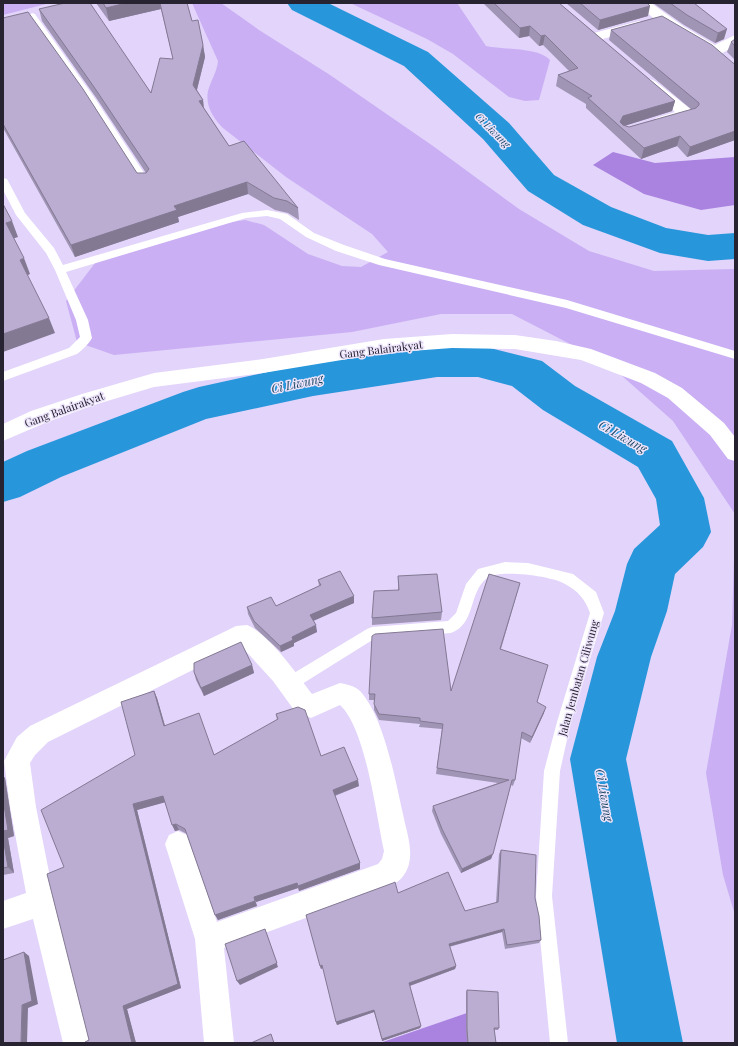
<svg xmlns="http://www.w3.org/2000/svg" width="738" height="1046" font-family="'Playfair Display',serif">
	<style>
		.green { fill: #caaff4 }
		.forest { fill: #aa82e0 }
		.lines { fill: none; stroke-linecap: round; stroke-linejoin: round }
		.river { fill: #2796db; fill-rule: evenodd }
		.lane { fill: #fff; fill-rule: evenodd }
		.street { fill: #fff; fill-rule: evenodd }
		.wall { fill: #a195b5 }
		.shaded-wall { fill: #837993 }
		.building { fill: #bbadd2; stroke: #837993 }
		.labels { text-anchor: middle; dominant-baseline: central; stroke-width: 3; stroke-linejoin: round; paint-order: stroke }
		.far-water-label { font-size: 10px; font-style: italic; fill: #1c4663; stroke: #ede5fc }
		.street-label { font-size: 11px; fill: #282331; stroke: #ede5fc }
		.water-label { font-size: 12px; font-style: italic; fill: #1c4663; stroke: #ede5fc }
	</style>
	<rect width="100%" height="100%" fill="#e2d4fa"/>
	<g class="green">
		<path d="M3,3h47l-47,12z"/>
		<path d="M192,3h29l38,27 71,45 103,71 86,63 70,42 65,20 81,-2v245l-62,-93 -52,-46 -47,-29 -62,-32h-71l-89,18 -238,23 -37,-13 -11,-41 36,-47 41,-10 64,-18 38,-6 19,5 44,29 34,12 19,1 27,-15 -16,-18 -86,-57 -63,-49c-9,-9 -18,-22 -15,-37 3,-11 9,-19 10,-30z"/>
		<path d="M350,3h107l29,43c18,4 52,1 64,14l-11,40 -14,1 -16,-4 -56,-43 -26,-15z"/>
		<path d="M735,526v389l-12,-40 -17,-102 26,-148z"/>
	</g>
	<g class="forest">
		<path d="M613,152l42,11 80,-6v48l-34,5 -57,-16 -51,-29z"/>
		<path d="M467,1013l9,30h-96z"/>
	</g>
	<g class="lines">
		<g class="river">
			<path d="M287,3h41l100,49 81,71 45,52 57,32 55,21 42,7 27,-2v26l-27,2 -48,-8 -77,-28 -55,-34 -45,-52 -79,-73 -112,-56z"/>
			<path d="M437,345h41l64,16 33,25 97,55 32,57 7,34 -8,15 -28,27 -8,37 -16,46 -25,102 57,284h-66l-47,-284 27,-102 18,-46 12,-47 7,-15 26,-24 -4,-26 -18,-32 -95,-57 -31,-24 -34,-9h-41l-124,19 -107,23 -145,58 -41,20 -17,5v-40l24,-11 156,-59 16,-5 114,-25z"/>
		</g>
		<g class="lane">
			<path d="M32,13l3,1 61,86 54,82 -1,2h-8l-54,-84 -59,-84z"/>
			<path d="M3,178l4,1 18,34 29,35 9,17 179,-52 25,-3 20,4 27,19 30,12 41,14 182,41 168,51v8l-169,-51 -187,-43 -43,-14 -30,-14 -26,-18 -13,-3 -21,2 -180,54 22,48 4,18c-4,7 -9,11 -15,16l-74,27v-9l66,-24 11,-11 -4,-17 -21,-50 -9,-17 -30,-38 -13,-25z"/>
			<path d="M505,562l23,1 45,11 23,18 8,21 -33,109 -11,49 -8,125 16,147h-18l-14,-147 8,-125 13,-49 33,-109c-5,-14 -12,-22 -25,-29 -13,-8 -66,-15 -78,-6 -19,15 -11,46 -36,55l-77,6 -80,50 -5,2 -5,-2 -2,-5 2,-5 83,-50 5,-2 76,-6 8,-8 10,-29 12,-15z"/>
		</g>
		<g class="street">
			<path d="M635,3h16l32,23 32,19 20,-10v10c-8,5 -15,12 -25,9l-47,-28z"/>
			<path d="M639,21l5,1 2,3 -2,3 -49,13 -5,-1 -2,-3 2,-3z"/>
			<path d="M650,79l5,2 38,30 2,3 -2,3 -31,9 -6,-2 -2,-3 2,-3 19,-6 -30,-25 -3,-3 3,-3z"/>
			<path d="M452,334l63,1 41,6 35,8 64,24 27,15 42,35 11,14v24l-7,-2 -18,-24 -42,-37 -27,-15 -60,-23 -66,-11 -63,-1 -68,5 -121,20 -109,14 -60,18 -49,18 -42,18v-17l28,-13 51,-17 72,-21 109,-14 121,-20z"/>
			<path d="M247,625c21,8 51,50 65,69l28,-11c6,1 15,3 20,8 24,26 35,88 43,123 3,16 10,34 6,50 -3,12 -11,19 -22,24l-163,60 10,95h-30l-9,-104 -30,-95 4,-9 9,-4 9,4 30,87 161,-58 4,-5 2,-8c-8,-36 -18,-122 -44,-146l-29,13 -17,-8 -21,-29 -31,-34h-3l-191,95 -13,13 -5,8 6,44 19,95 9,25 29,116h-30l-30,-124 -30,10v-28l23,-8 -16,-86 -6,-46 13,-24 13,-11 198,-96 8,-4z"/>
		</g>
	</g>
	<g class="wall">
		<path d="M96,3h91l5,18 11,24 2,12 -8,33 6,10 1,8 25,38 69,62 1,12 -11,-7 -13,-3 -27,-16 -70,23 1,5 -104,35 -72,-129v-110l134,155h9l-49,-74 -55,-78 -3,-12 112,84 22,-34 -12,-50 -52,12z"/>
		<path d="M483,3h76l116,98 -3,10 -48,15 5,1 63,-17 -83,-70 2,-10 124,34v76l-48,17 -10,-11 -36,13 -55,-51v-4l-30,-18 2,-11 11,-4 -26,-26 -4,1 -10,-10 -10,2z"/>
		<path d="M566,3h81l1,13 -50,14z"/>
		<path d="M653,3h41l30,36 -9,4 -31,-18z"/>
		<path d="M735,39v21l-8,-8 4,-10z"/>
		<path d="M398,576l44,36 -1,8 -69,5v-7l26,-28z"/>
		<path d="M318,580l36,23 -41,17 4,12 -23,11v3l-13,6 -26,-24 -7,-14 -1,-7 29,-1 43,-20z"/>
		<path d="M518,590l-17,59 43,64 -14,30 -9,-5 -6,42 -2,6 -2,-1 -20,74 -30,14 -20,-39 -9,-23 1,-5 65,-23 -62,-9 6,-45 -23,-2 1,-3 -41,-4 -5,-10v-10h-5v-6l82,-3z"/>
		<path d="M252,665l2,8 -50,23 -8,-16 -2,-8z"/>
		<path d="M154,691l3,7 8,28 49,29 63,-35 -1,-6 45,42 38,30 -24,10 25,67v6l-61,22 -1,-3 -42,14 1,4 -39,14 -31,-86 -8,-4 -4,1 -10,-29 -28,8 44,178 -54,21 9,34h-50l3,-3 -25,-173 71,-112z"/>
		<path d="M3,776l2,2 9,58 -6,2 6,35 -11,2z"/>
		<path d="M501,850l34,48 6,42 -2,3 -34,6 -3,-17 -53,15 7,19 -1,3 -45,17 11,40 -1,2 -38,13 -8,-29 -37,13 -14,-57 -2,1 -15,-54 92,-22 67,18 31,-8 3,-49z"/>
		<path d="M467,990l32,38 -1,2h-4l2,13h-29l-1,-12v-39z"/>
	</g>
	<g class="shaded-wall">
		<path d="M126,3h34l1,6 -52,12 -3,-13z"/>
		<path d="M650,6l-2,10 -50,14 2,-10z"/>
		<path d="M530,26l-1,10 -10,2 1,-10z"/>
		<path d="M727,29l-3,10 -9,4 3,-10z"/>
		<path d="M545,35l-2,10 -4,1 2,-10z"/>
		<path d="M203,45l2,12 -10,40 -2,-12z"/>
		<path d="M203,100l1,12 -5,-11z"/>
		<path d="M675,101l-3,10 -51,16 -1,-5 3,-6z"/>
		<path d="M735,131v9l-48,17 3,-10z"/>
		<path d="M680,136l-3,10 -36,13 3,-11z"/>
		<path d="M247,182l1,12 -70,23 1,5 -104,35 -4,-12 103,-39z"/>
		<path d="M12,221l6,16 -6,2 -6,-16z"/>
		<path d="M24,258l6,16 -4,2 -6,-16z"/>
		<path d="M49,318l6,15 -52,19v-18z"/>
		<path d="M354,596v7l-43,19 -1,-7z"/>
		<path d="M316,625l1,7 -23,11v3l-13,6 -1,-6 12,-9z"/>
		<path d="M252,665l2,8 -50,23 -3,-8z"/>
		<path d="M154,691l3,7 10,35 -3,-7z"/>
		<path d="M546,707l-2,6 -14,30 2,-6z"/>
		<path d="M3,776l2,2 9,58 -6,2 6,35 -6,-6 -5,-29z"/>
		<path d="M358,780l1,6 -26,10v-6z"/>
		<path d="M163,796l3,6 -29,8 44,178 -54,21 9,34h-4l-9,-37 10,-202z"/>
		<path d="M176,824l3,6 -4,1 -3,-6z"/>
		<path d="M493,854l-2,5 -30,14 1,-4z"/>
		<path d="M360,863v6l-61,22 -1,-5z"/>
		<path d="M297,883l1,5 -42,14 -2,-5z"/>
		<path d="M255,901l2,5 -39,14 -3,-5z"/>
		<path d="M265,929l13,38 -38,18 -3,-4z"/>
		<path d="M504,929l-2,3 -55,15 2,-3z"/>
		<path d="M24,952l5,4 9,48 -10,4 -1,35h-6z"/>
		<path d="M322,965l1,3 -2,1 -1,-3z"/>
		<path d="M456,966l-1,3 -46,17v-3z"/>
		<path d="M374,1010v2l-37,13 -1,-3z"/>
		<path d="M421,1026l-1,2 -38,13v-2z"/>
	</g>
	<g class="building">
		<path d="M65,3h25l61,90 9,-35 13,1 -13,-56h27l5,18 6,-1 5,25 -10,40 10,15 -4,1 30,45 15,-5 54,67 -11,-7 -13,-3 -27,-16 -73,24 3,4 -106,35 -68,-121v-106l25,-6 55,77 54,84h9l3,-4 -55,-82 -55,-78z"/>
		<path d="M103,3h23l-20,5z"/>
		<path d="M494,3h65l116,98 -52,15 -3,6 3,3 6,2 67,-19 3,-3v-2l-88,-73 51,-14 50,29 21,18 2,1v67l-45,16 -10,-11 -36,12 -56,-50 4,-2 -34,-21 20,-7 -33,-33 -4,1 -11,-10 -10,2z"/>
		<path d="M580,3h67l3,3 -50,14z"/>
		<path d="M670,3h24l33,26 -9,4 -31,-18z"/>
		<path d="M735,39v7l-4,-4z"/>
		<path d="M3,204l9,17 -6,2 18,35 -4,2 29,58 -46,16z"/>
		<path d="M340,571l14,25 -44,19 6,10 -24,12 1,3 -13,6 -26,-25 -7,-14 24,-10 5,9 45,-21 -3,-5z"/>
		<path d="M437,574l5,38 -70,6 2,-27 25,-1 -1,-14z"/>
		<path d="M489,574l31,9 -20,66 48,16 -11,37 9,5 -14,30 -10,-5 -7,48h-3l-19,74 -31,15 -20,-40 -9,-23 76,-26 -72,-12 6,-44 -23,-3v-3l-41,-4 -5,-10 1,-10h-6l3,-58 3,-2 68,-5 8,62z"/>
		<path d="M241,642l11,23 -51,23 -7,-16v-9z"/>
		<path d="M154,691l10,35 35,-13 15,42 64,-36 -2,-5 22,-7 7,3 16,46 23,-9 14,33 -25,10 27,73 -62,23 -1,-3 -43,14 1,4 -40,14 -30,-86 -9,-5 -4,1 -9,-29 -30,8 45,180 -55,22 9,37h-46l-1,-1 4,-2 -42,-166 17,-7 -23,-57 94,-55 -14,-53z"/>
		<path d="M3,799l5,31 -5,1z"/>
		<path d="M3,838l5,29 -5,1z"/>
		<path d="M501,850l35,5 -1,43 4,18 2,24 -34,5 -3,-16 -55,15 7,22 -47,17 12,43 -39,13 -8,-29 -38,12 -14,-57 -2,1 -14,-51 87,-32 2,-1 3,11 50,-21 17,39 33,-9z"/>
		<path d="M265,929l12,34 -40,18 -12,-37z"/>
		<path d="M24,952l8,49 -10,4 -1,38h-18v-83z"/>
		<path d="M467,990l31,2 1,36h-5l2,15h-28l-1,-14z"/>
		<path d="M271,1034l3,9h-23z"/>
	</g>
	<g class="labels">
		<g class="far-water-label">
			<text transform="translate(493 130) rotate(45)">Ci Liwung</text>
		</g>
		<g class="street-label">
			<text transform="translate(381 349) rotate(-7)">Gang Balairakyat</text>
			<text transform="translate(64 409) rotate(-20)">Gang Balairakyat</text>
			<text transform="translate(578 678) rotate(-74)">Jalan Jembatan Ciliwung</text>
		</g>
		<g class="water-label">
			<text transform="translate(297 383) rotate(-12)">Ci Liwung</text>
			<text transform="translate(623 436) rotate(30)">Ci Liwung</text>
			<text transform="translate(605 795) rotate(80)">Ci Liwung</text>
		</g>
	</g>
	<rect width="738" height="1046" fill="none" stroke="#282331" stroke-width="8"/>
</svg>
